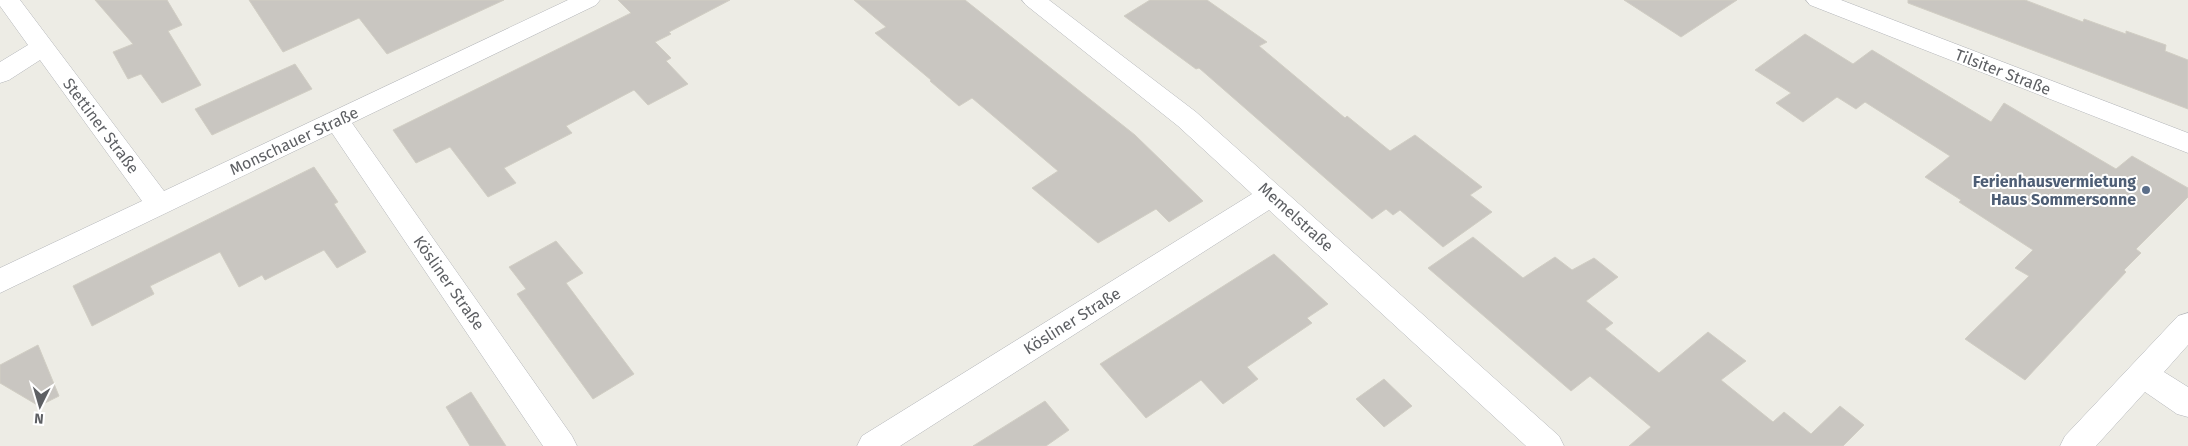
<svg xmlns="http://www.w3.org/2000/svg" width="2188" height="446" font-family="'Fira Sans',sans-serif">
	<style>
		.building { fill: #c9c6c1; stroke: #d1cec4 }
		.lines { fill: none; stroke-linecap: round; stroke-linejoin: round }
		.minor-casing { stroke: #b2b4b8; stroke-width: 1 }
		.minor { fill: #fff; fill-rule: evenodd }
		.service-dot { fill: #5c6f8a; stroke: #fff; stroke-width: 2 }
		.labels { text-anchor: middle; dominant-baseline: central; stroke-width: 4; stroke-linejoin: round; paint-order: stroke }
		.street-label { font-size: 16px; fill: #5d5f63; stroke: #fff }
		.service-label { font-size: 16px; font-weight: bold; fill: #4e5e75; stroke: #fff; text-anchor: end }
	</style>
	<rect width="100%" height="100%" fill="#edece5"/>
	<g class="building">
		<path d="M95,0h72l15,25 -14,6 33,54 -39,18 -21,-29 -13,5 -15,-27 20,-8z"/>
		<path d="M249,0h255l-117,54 -28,-36 -76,34z"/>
		<path d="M618,0h112l-61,32 2,2 -16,8 16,16 -5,3 22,23 -40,21 -14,-15 -68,36 6,7 -68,35 12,15 -28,14 -38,-50 -34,16 -23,-33 238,-117z"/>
		<path d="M854,0h111l170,135 68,66 -34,21 -13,-13 -58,34 -66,-55 26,-17 -86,-73 -13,8 -29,-25 1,-1 -56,-47 11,-6z"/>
		<path d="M1150,0h57l60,42 -8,4 86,72 2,-2 43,35 25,-16 67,52 -12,8 22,17 -49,35 -43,-37 -7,5 -7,-6 -14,10 -173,-151 -3,1 -72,-53z"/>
		<path d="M1624,0h113l-56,37z"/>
		<path d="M1908,0h117l58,22 1,-3 42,15v-3l40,14 -1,6 23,9v49l-280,-106z"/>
		<path d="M1805,34l48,30 19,-14 119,72 13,-19 112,66 16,-13 56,32v9l-52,52 5,4 -17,17 2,2 -101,108 -60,-41 64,-63 -14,-8 18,-18 -74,-48 2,-2 -36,-23 25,-21 -85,-54 -9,7 -19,-12 -34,25 -27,-19 15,-10 -36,-23z"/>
		<path d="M295,64l17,25 -100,46 -17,-26z"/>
		<path d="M314,167l24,35 -4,2 32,48 -29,16 -13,-18 -59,30 -3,-5 -23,12 -19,-35 -70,34 4,8 -62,32 -19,-40z"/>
		<path d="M1473,237l50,41 32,-21 17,13 22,-12 24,19 -32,24 27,22 -8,6 54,44 49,-41 38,29 -25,19 52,42 11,-10 27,22 29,-28 24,19 -21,21h-214l22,-19 -61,-51 -19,15 -143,-123z"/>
		<path d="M556,241l27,32 -17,10 68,91 -41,25 -76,-105 9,-5 -17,-22z"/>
		<path d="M1274,254l54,50 -21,14 5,5 -65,44 11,12 -35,25 -22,-24 -55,38 -46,-54z"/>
		<path d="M38,345l21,51 -20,10 -39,-23v-18z"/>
		<path d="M1384,379l28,27 -28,21 -28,-28z"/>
		<path d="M471,392l35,54h-36l-24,-39z"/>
		<path d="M1045,401l24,29 -23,16h-73z"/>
	</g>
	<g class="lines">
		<defs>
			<g id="minor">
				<path d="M0,0h20l144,191 404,-191h32l-4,5 -244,118 220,313 5,10h-34l-211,-313 -332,160v-25l142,-67 -102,-141 -31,20 -9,3v-21l28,-17 -28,-39z"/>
				<path d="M1022,0h27l147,112 363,324 5,10h-38l-257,-236 -369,236h-43l5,-10 390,-242 -74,-68 -152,-121z"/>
				<path d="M1806,0h35l347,133v20l-378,-148z"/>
				<path d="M2188,313v32l-24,27 24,15v30l-11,-3 -32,-22 -49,54h-36l5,-10 113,-120z"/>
			</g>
		</defs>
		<use href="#minor" class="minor-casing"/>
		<use href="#minor" class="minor"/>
	</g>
	<circle class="service-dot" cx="2146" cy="190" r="5"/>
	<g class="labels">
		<g class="street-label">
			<text transform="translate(2003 72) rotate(21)">Tilsiter Straße</text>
			<text transform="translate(101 126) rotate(53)">Stettiner Straße</text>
			<text transform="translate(294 141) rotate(-25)">Monschauer Straße</text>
			<text transform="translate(1296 217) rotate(42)">Memelstraße</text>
			<text transform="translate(449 283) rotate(55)">Kösliner Straße</text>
			<text transform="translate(1072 321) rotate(-32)">Kösliner Straße</text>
		</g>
		<g class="service-label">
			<text x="2136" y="181">Ferienhausvermietung<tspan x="2136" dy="18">Haus Sommersonne</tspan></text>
		</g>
	</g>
	<g transform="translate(40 406) rotate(185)" stroke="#ffffff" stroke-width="4" paint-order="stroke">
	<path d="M0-4L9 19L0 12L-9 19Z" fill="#5d5f63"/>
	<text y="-8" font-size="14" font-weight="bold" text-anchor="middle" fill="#5d5f63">N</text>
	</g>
</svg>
